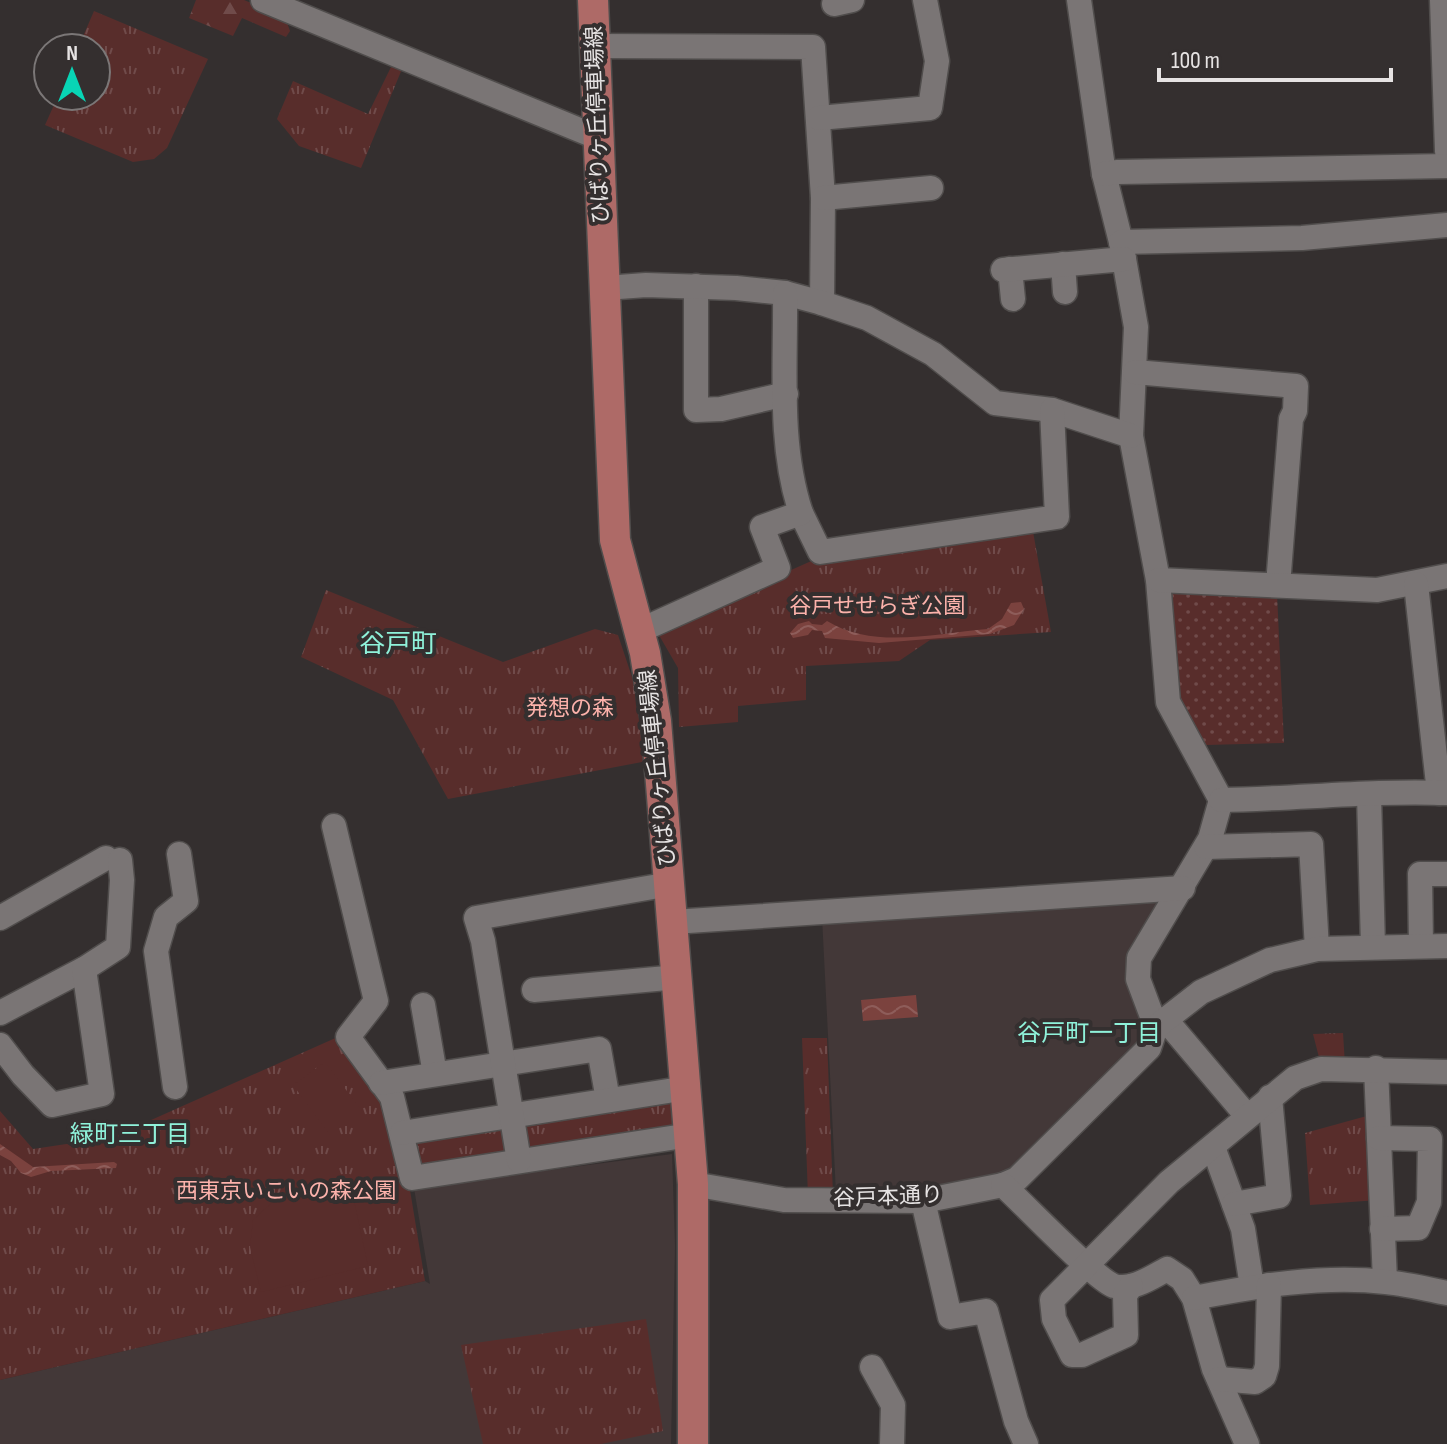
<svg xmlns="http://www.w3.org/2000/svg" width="1447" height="1444" font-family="'Sofia Sans Condensed','Noto Sans JP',sans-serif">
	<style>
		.built { fill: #433838 }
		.grass { fill: url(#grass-dots) }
		.forest { fill: url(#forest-firs) }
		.park { fill: url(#park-tufts) }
		.garden { fill: #582d2b }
		.water { fill: url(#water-waves) }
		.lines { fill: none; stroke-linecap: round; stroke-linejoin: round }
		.minor-casing { stroke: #504d4c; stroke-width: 27 }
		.major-casing { stroke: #504d4c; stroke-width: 33 }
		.minor { stroke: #7a7575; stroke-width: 24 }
		.major { stroke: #ae6a67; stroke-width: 30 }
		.labels { text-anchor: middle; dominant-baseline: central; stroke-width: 8; stroke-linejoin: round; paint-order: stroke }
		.street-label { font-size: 22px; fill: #e6e3e3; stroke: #342f2f }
		.park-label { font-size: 22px; fill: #fcb2ab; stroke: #342f2f }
		.neighbourhood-label { font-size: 24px; fill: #8ff2da; stroke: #342f2f }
		.quarter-label { font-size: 26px; fill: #8ff2da; stroke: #342f2f }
	</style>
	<defs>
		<pattern id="grass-dots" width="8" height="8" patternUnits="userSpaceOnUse" patternTransform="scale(2)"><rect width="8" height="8" fill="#582d2b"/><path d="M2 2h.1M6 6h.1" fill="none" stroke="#704b4a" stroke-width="1.8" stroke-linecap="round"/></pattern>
		<pattern id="forest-firs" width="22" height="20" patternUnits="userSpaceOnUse" patternTransform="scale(2)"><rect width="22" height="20" fill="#582d2b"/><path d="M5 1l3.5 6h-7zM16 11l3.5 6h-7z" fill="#704b4a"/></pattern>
		<pattern id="park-tufts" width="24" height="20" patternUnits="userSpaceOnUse" patternTransform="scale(2)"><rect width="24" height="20" fill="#582d2b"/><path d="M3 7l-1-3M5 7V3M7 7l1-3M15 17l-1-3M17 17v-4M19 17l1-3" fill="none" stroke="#704b4a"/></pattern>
		<pattern id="water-waves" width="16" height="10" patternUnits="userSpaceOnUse" patternTransform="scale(2)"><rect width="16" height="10" fill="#7b423e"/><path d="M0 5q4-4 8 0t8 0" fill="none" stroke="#8e5d5a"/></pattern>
	</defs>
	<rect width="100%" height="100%" fill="#342f2f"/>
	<g class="built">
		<path d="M1168,896l-40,76 19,47 -3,18 -136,134 -17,7 -67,13 -88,2 -14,-276z"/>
		<path d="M672,1154l3,92 -4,198h-671v-64l425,-99 5,3 -16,-96z"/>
	</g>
	<path class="grass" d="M1165,589l112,5 7,149 -78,2 -32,-47z"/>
	<path class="forest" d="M196,0h48l41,17 5,14 -4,6 -44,-19 -9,18 -44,-18z"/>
	<g class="park">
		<path d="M94,11l114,48 -41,89 -13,11 -21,3 -88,-37 13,-29h38v-48h-18z"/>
		<path d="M392,65l10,4 -41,99 -62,-22 -22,-27 16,-38 75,33z"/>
		<path d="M1032,526l19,106 -121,8 -31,21 -93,5v34l-68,6v16l-59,5 -1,-59 -22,-38 162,-72z"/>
		<path d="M326,590l177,72 92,-33 23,6 23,69 8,47 -7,11 -194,37 -55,-99 -92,-43z"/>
		<path d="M1343,1033l2,32h-24l-8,-31z"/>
		<path d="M340,1036l49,63 20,85 16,97 -425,99v-269l33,38 80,-12z"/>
		<path d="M802,1038h25l6,157 -25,1z"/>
		<path d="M687,1088l4,55 -16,7 -261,38 -12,-55z"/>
		<path d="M1374,1114l4,86 -68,5 -5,-72z"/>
		<path d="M646,1319l17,112 -62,13h-118l-22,-99z"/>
	</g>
	<g class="garden">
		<path d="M325,1062l37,49 -32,24 -37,-50z"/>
		<path d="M350,1182l18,84 -107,26 -11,-45 3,-27 25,-23z"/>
	</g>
	<g class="water">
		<path d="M1021,602l3,7 -10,16 -24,9 -111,9 -54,-5 -3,-7 -10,-1 -4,5 -15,3 -3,-5 8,-9 11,-3 3,3 10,1 5,-4c47,29 109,12 161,8l14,-10 9,-16z"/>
		<path d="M916,995l2,22 -55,4 -2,-21z"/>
		<path d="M0,1144l33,23 81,-5 3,2 -1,4 -65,3 -20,6 -10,-4 -10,-12 -11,-6z"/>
	</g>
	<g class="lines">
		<defs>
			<g id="minor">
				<path d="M263,0l336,138"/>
				<path d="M1079,0l25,174 17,68 15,85 -5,109 27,144 10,122 53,98 -11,39 -71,119 -1,21 18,48"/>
				<path d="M1442,0l5,151"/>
				<path d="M834,4l18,-4"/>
				<path d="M595,46l218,1 10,151 -1,105"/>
				<path d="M819,118l111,-10 7,-47 -12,-61"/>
				<path d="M1104,174l14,-2 329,-6"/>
				<path d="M823,198l108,-10"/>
				<path d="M1121,242l181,-4 145,-13"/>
				<path d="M1063,264l2,28"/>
				<path d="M1010,269l3,30"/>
				<path d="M1003,270l121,-11"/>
				<path d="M696,286v124l25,-1 65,-15"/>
				<path d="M605,288l41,-3 90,3 49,5 37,10 45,15 66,36 62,49 57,7 79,26"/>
				<path d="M1135,372l161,14 -1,25 -4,8 -13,166"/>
				<path d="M801,513l19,39 237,-35 -5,-107"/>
				<path d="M1158,580l219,10 70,-14"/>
				<path d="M1416,584l23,209"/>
				<path d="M639,631l139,-63 -16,-41 39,-14c-23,-69 -15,-147 -16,-220"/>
				<path d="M1369,795l4,152"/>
				<path d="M1221,800c75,-1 151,-10 226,-7"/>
				<path d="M334,826l42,175 -28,36 44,60 20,81 278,-43"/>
				<path d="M1206,847l105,-3 6,105"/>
				<path d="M0,918l106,-60"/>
				<path d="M673,922l510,-34"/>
				<path d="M1421,945l-1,-71h27"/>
				<path d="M534,990l144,-13"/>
				<path d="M423,1005l12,69"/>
				<path d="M0,1013l84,-44"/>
				<path d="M1165,1019l82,97"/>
				<path d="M0,1045l23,30 29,30 50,-11 -18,-125 34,-22 4,-67 -2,-20"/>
				<path d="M1376,1068l9,213"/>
				<path d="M381,1083l218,-34 9,51"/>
				<path d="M175,1087l-19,-136 10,-34 20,-16 -7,-47"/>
				<path d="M402,1133l285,-45"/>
				<path d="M1379,1138l51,1 -1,63 -11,26 -36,1"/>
				<path d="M1213,1147l30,82 9,58"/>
				<path d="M519,1161l-36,-220 -7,-23 194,-34"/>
				<path d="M693,1184l91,16 139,1 80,-16 14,-6 132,-131 7,-21 45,-35 69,-32 47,-11 130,-3"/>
				<path d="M1003,1185c20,18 92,94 111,101 18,5 38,-9 53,-17l15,10 12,19 20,71 33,75"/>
				<path d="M923,1201l27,116 36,-6 30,110 10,23"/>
				<path d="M1234,1204l45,-8 -9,-99"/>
				<path d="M1131,1286l-6,9 1,40 -44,20h-10l-18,-36 -2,-19 117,-118 126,-104 26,-9 126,3"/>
				<path d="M1194,1298c61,-12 128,-23 192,-16 20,2 41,7 61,11"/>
				<path d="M872,1367l21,38 -1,39"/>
				<path d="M1219,1379l36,3 9,-6 3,-10 2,-81"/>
			</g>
			<path id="major" d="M593,0l22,540 30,113 11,68 37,463v260"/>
		</defs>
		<use href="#minor" class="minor-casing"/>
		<use href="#major" class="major-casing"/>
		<use href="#minor" class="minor"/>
		<use href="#major" class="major"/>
	</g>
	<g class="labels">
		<g class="street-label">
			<text transform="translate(598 125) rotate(-92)">ひばりヶ丘停車場線</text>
			<text transform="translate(658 768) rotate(-96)">ひばりヶ丘停車場線</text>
			<text transform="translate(888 1197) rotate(-2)">谷戸本通り</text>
		</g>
		<g class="park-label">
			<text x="877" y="606">谷戸せせらぎ公園</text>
			<text x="570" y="708">発想の森</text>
			<text x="286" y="1191">西東京いこいの森公園</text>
		</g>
		<g class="neighbourhood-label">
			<text x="1089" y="1033">谷戸町一丁目</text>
			<text x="130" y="1134">緑町三丁目</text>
		</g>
		<g class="quarter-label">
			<text x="398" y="644">谷戸町</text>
		</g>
	</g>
	<g transform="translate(72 72)"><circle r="38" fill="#342f2f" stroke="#7b7777" stroke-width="2"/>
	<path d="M0-6L14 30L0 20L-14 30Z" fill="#08d5b5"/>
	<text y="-12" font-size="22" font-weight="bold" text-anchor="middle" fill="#e6e3e3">N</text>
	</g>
	<path d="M1159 68v12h232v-12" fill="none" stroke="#e6e3e3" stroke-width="4"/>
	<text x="1171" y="68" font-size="24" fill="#e6e3e3" stroke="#342f2f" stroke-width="6" paint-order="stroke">100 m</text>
</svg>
